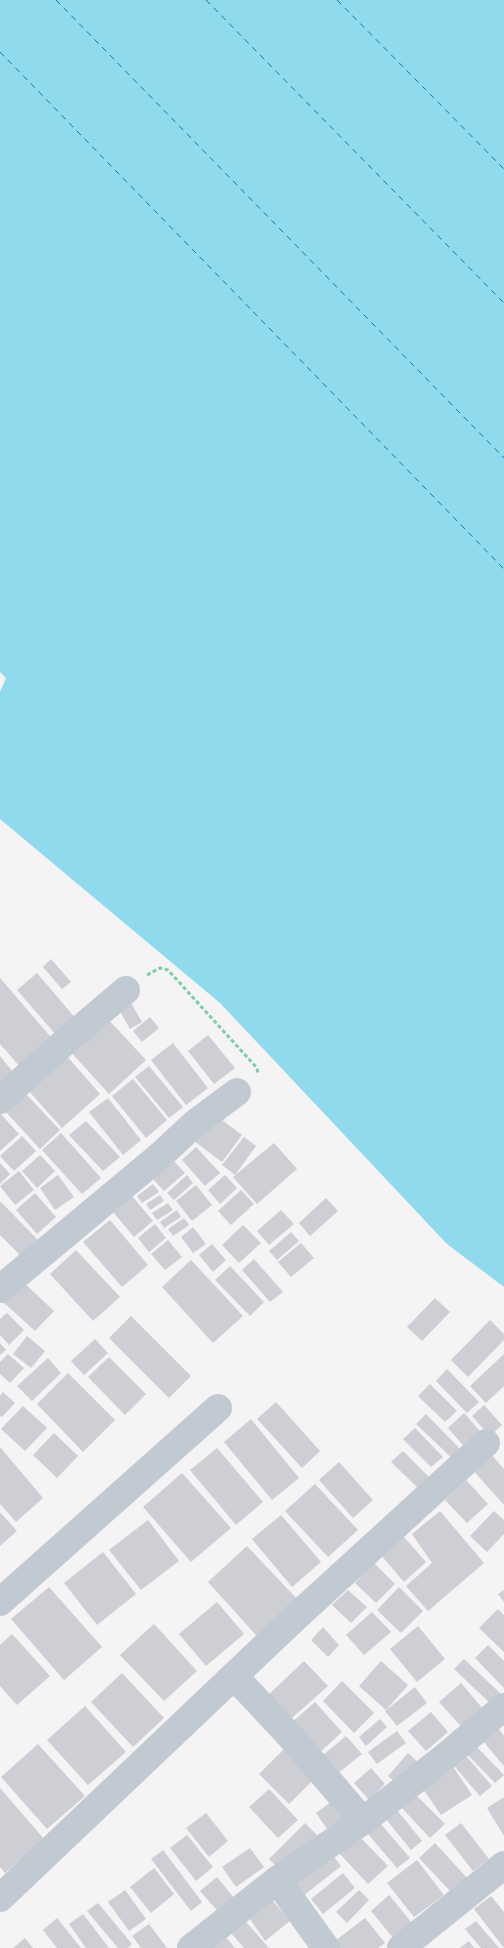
<svg xmlns="http://www.w3.org/2000/svg" width="504" height="1948" font-family="'Nunito Sans',sans-serif">
	<style>
		.water { fill: #90daee }
		.lines { fill: none; stroke-linecap: round; stroke-linejoin: round }
		.ferry { stroke: #0c7c9b; stroke-width: 1; stroke-dasharray: 6 5; stroke-linecap: butt }
		.building { fill: #cdcfd5 }
		.path { stroke: #7ad0a6; stroke-width: 3; stroke-dasharray: 4 2.5; stroke-linecap: butt }
		.street { stroke: #c1cad2; stroke-width: 28 }
	</style>
	<rect width="100%" height="100%" fill="#f5f3f3"/>
	<path class="water" d="M0,0h504v1287l-57,-43 -227,-241 -220,-184v-127l6,-14 -6,-6z"/>
	<g class="lines">
		<g class="ferry">
			<path d="M56,0l448,458"/>
			<path d="M206,0l298,303"/>
			<path d="M337,0l167,169"/>
			<path d="M0,52l504,517"/>
		</g>
	</g>
	<g class="building">
		<path d="M51,959l20,23 -9,7 -19,-22z"/>
		<path d="M37,973l40,47 -20,16 -40,-46z"/>
		<path d="M0,978l56,65 -33,27 -23,-26z"/>
		<path d="M126,994l16,28 -12,7 -16,-28z"/>
		<path d="M106,1017l40,43 -37,34 -40,-44z"/>
		<path d="M150,1017l9,11 -17,14 -9,-11z"/>
		<path d="M208,1035l27,33 -21,16 -26,-33z"/>
		<path d="M173,1043l35,45 -22,17 -35,-45z"/>
		<path d="M65,1054l35,40 -38,34 -36,-40z"/>
		<path d="M0,1056l13,16 -13,10z"/>
		<path d="M149,1066l34,41 -14,11 -34,-41z"/>
		<path d="M133,1079l34,41 -21,18 -34,-42z"/>
		<path d="M26,1094l34,36 -20,19 -34,-37z"/>
		<path d="M108,1098l33,42 -18,15 -34,-43z"/>
		<path d="M0,1113l19,21 -19,17z"/>
		<path d="M214,1114l28,21 -20,27 -28,-21z"/>
		<path d="M86,1121l34,36 -17,14 -34,-36z"/>
		<path d="M61,1133l40,45 -19,16 -40,-44z"/>
		<path d="M22,1136l14,15 -22,20 -14,-15z"/>
		<path d="M244,1137l12,9 -21,29 -13,-10z"/>
		<path d="M274,1143l23,26 -40,35 -24,-27z"/>
		<path d="M196,1147l24,26 -15,13 -23,-26z"/>
		<path d="M40,1155l15,16 -18,17 -15,-17z"/>
		<path d="M171,1158l14,15 -21,18 -14,-15z"/>
		<path d="M0,1163l10,11 -10,10z"/>
		<path d="M19,1171l15,19 -19,15 -15,-19z"/>
		<path d="M58,1175l16,22 -19,13 -15,-22z"/>
		<path d="M187,1175l6,8 -19,17 -7,-7z"/>
		<path d="M225,1175l12,13 -17,16 -12,-14z"/>
		<path d="M153,1184l6,8 -17,11 -5,-7z"/>
		<path d="M196,1185l16,20 -20,16 -16,-20z"/>
		<path d="M241,1190l13,14 -23,21 -13,-14z"/>
		<path d="M35,1193l21,24 -19,17 -21,-24z"/>
		<path d="M160,1195l4,6 -14,9 -4,-6z"/>
		<path d="M132,1196l21,25 -19,16 -21,-25z"/>
		<path d="M326,1198l12,13 -28,25 -11,-13z"/>
		<path d="M0,1201l38,39 -17,16 -21,-21z"/>
		<path d="M168,1203l5,7 -16,10 -5,-7z"/>
		<path d="M177,1210l4,7 -17,11 -4,-6z"/>
		<path d="M281,1210l13,14 -25,21 -12,-14z"/>
		<path d="M184,1218l5,7 -16,11 -5,-7z"/>
		<path d="M110,1220l38,45 -26,22 -39,-45z"/>
		<path d="M155,1224l11,14 -17,14 -11,-14z"/>
		<path d="M243,1225l18,18 -22,20 -17,-18z"/>
		<path d="M193,1227l13,17 -13,9 -12,-16z"/>
		<path d="M291,1232l8,9 -22,19 -8,-9z"/>
		<path d="M168,1240l14,17 -17,13 -14,-16z"/>
		<path d="M301,1243l13,15 -23,19 -13,-15z"/>
		<path d="M212,1244l14,16 -13,12 -14,-17z"/>
		<path d="M76,1250l44,47 -27,24 -43,-47z"/>
		<path d="M254,1259l29,33 -13,10 -28,-32z"/>
		<path d="M191,1260l52,56 -30,27 -51,-56z"/>
		<path d="M230,1266l34,36 -14,14 -35,-36z"/>
		<path d="M22,1281l32,30 -19,20 -32,-29z"/>
		<path d="M435,1298l15,14 -28,29 -15,-14z"/>
		<path d="M7,1313l17,17 -15,15 -9,-10v-16z"/>
		<path d="M131,1316l60,60 -22,22 -60,-60z"/>
		<path d="M490,1320l14,14v6l-36,37 -17,-17z"/>
		<path d="M27,1336l18,15 -14,17 -18,-14z"/>
		<path d="M95,1339l13,14 -24,22 -13,-14z"/>
		<path d="M0,1343l6,7 -6,5z"/>
		<path d="M8,1354l16,14 -14,15 -10,-9v-12z"/>
		<path d="M504,1354v32l-18,17 -16,-17z"/>
		<path d="M109,1357l37,37 -21,21 -37,-38z"/>
		<path d="M48,1358l13,15 -29,28 -15,-15z"/>
		<path d="M447,1369l32,33 -12,11 -31,-32z"/>
		<path d="M68,1373l47,47 -32,32 -46,-48z"/>
		<path d="M430,1384l27,27 -12,11 -27,-26z"/>
		<path d="M3,1392l12,11 -13,14 -2,-1v-20z"/>
		<path d="M276,1402l44,49 -18,17 -45,-49z"/>
		<path d="M484,1405l18,20 -12,11 -18,-20z"/>
		<path d="M23,1406l24,22 -22,23 -24,-22z"/>
		<path d="M464,1413l21,24 -17,14 -20,-23z"/>
		<path d="M426,1414l36,37 -9,8 -37,-35z"/>
		<path d="M251,1419l48,59 -27,22 -48,-58z"/>
		<path d="M415,1428l28,29 -12,10 -28,-28z"/>
		<path d="M54,1433l24,23 -21,22 -24,-23z"/>
		<path d="M0,1447l43,51 -27,24 -16,-18z"/>
		<path d="M217,1448l46,54 -27,23 -46,-55z"/>
		<path d="M403,1451l26,26 -11,11 -27,-26z"/>
		<path d="M488,1451l16,18v36l-34,-38z"/>
		<path d="M339,1462l34,38 -20,18 -34,-38z"/>
		<path d="M182,1473l49,55 -40,34 -48,-55z"/>
		<path d="M466,1480l22,24 -21,19 -22,-23z"/>
		<path d="M315,1484l43,46 -30,27 -43,-46z"/>
		<path d="M440,1511l44,52 -56,48 -22,-25 26,-23 -20,-29z"/>
		<path d="M494,1511l10,9v14l-17,18 -17,-16z"/>
		<path d="M0,1512l17,19 -17,15z"/>
		<path d="M281,1515l40,47 -29,25 -40,-48z"/>
		<path d="M148,1520l31,41 -38,29 -32,-40z"/>
		<path d="M403,1536l23,26 -22,20 -23,-27z"/>
		<path d="M247,1546l50,53 -40,37 -49,-54z"/>
		<path d="M103,1552l33,42 -39,31 -33,-42z"/>
		<path d="M374,1563l21,21 -19,19 -21,-20z"/>
		<path d="M49,1587l53,60 -38,33 -53,-61z"/>
		<path d="M399,1587l24,24 -22,22 -24,-23z"/>
		<path d="M348,1590l19,17 -16,16 -19,-18z"/>
		<path d="M504,1590v12l-6,-8z"/>
		<path d="M217,1602l27,32 -38,32 -27,-32z"/>
		<path d="M498,1609l6,6v37l-25,-24z"/>
		<path d="M372,1612l19,20 -27,23 -18,-20z"/>
		<path d="M154,1624l43,47 -33,30 -44,-46z"/>
		<path d="M418,1626l27,33 -28,23 -27,-33z"/>
		<path d="M323,1627l16,18 -11,12 -17,-17z"/>
		<path d="M12,1634l38,42 -33,29 -17,-19v-41z"/>
		<path d="M488,1645l16,16v27l-29,-30z"/>
		<path d="M464,1659l38,36 -10,10 -38,-36z"/>
		<path d="M304,1661l24,25 -37,33 -26,-21z"/>
		<path d="M381,1661l27,24 -22,25 -27,-24z"/>
		<path d="M122,1673l42,45 -31,29 -42,-45z"/>
		<path d="M342,1681l32,32 -20,20 -31,-32z"/>
		<path d="M461,1683l27,32 -20,19 -29,-32z"/>
		<path d="M415,1687l12,16 -30,23 -12,-15z"/>
		<path d="M315,1702l27,30 -25,23 -27,-31z"/>
		<path d="M85,1706l41,46 -38,33 -41,-45z"/>
		<path d="M431,1712l17,20 -22,19 -18,-20z"/>
		<path d="M380,1719l7,8 -21,19 -7,-9z"/>
		<path d="M497,1727l7,9v30l-22,-26z"/>
		<path d="M397,1731l9,12 -29,21 -9,-12z"/>
		<path d="M346,1736l16,18 -25,20 -15,-18z"/>
		<path d="M38,1744l47,52 -38,33 -46,-52z"/>
		<path d="M476,1746l28,29 -9,8 -28,-29z"/>
		<path d="M286,1747l30,30 -27,27 -30,-30z"/>
		<path d="M408,1753l13,12 -20,22 -13,-11z"/>
		<path d="M467,1757l25,29 -12,10 -25,-29z"/>
		<path d="M371,1768l14,16 -16,16 -15,-17z"/>
		<path d="M454,1768l18,27 -31,20 -18,-26z"/>
		<path d="M0,1788l44,51 -39,34 -5,-6z"/>
		<path d="M269,1789l29,31 -20,18 -29,-31z"/>
		<path d="M414,1793l31,31 -15,14 -30,-32z"/>
		<path d="M339,1796l14,20 -23,17 -14,-20z"/>
		<path d="M504,1797v39l-17,-28z"/>
		<path d="M392,1804l30,37 -11,9 -30,-37z"/>
		<path d="M206,1813l22,28 -19,16 -23,-29z"/>
		<path d="M374,1816l36,42 -13,10 -35,-41z"/>
		<path d="M305,1823l14,14 -37,35 -13,-13z"/>
		<path d="M461,1823l28,36 -16,12 -28,-36z"/>
		<path d="M357,1834l31,32 -20,18 -30,-32z"/>
		<path d="M187,1835l26,32 -17,14 -26,-33z"/>
		<path d="M435,1843l32,35 -16,14 -32,-34z"/>
		<path d="M250,1848l14,19 -28,20 -14,-20z"/>
		<path d="M163,1850l39,52 -11,9 -40,-52z"/>
		<path d="M331,1853l10,13 -38,30 -11,-13z"/>
		<path d="M417,1860l27,35 -30,22 -27,-34z"/>
		<path d="M154,1868l20,26 -23,19 -21,-26z"/>
		<path d="M343,1873l12,15 -32,26 -12,-15z"/>
		<path d="M217,1877l21,26 -16,13 -22,-25z"/>
		<path d="M125,1890l21,29 -17,12 -21,-29z"/>
		<path d="M359,1890l10,10 -22,23 -11,-11z"/>
		<path d="M389,1895l23,28 -18,16 -23,-28z"/>
		<path d="M491,1896l13,16v36l-30,-39z"/>
		<path d="M272,1900l18,21 -25,20 -17,-25z"/>
		<path d="M98,1903l34,41 -4,4h-10l-31,-37z"/>
		<path d="M83,1914l26,34h-23l-17,-24z"/>
		<path d="M57,1918l24,30h-24l-14,-18z"/>
		<path d="M365,1918l20,25 -7,5h-38l-5,-7z"/>
		<path d="M476,1921l23,27h-18l-16,-19z"/>
		<path d="M246,1922l23,26h-25l-14,-16z"/>
		<path d="M149,1924l18,24h-26l-9,-12z"/>
		<path d="M225,1936l10,12h-25z"/>
		<path d="M25,1938l8,10h-20z"/>
		<path d="M469,1941l5,7h-14z"/>
	</g>
	<g class="lines">
		<path class="path" d="M147,975l13,-7 8,2 89,98 1,6"/>
		<g class="street">
			<path d="M0,1100l68,-61 58,-49"/>
			<path d="M0,1289l162,-135 32,-30 43,-32"/>
			<path d="M0,1602l218,-194"/>
			<path d="M234,1676l57,61 72,84"/>
			<path d="M277,1880l49,68"/>
			<path d="M0,1898l298,-283 188,-172"/>
			<path d="M191,1948l86,-68 86,-59 83,-65 58,-49"/>
			<path d="M401,1948l103,-83"/>
		</g>
	</g>
</svg>
